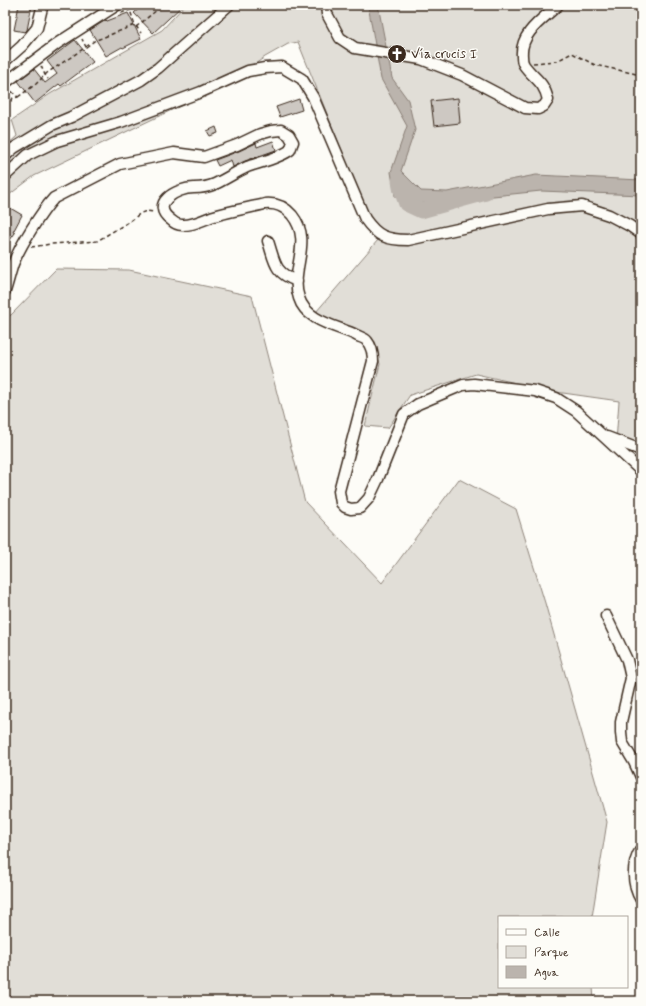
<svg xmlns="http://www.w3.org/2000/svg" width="646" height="1006" font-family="Mynerve,sans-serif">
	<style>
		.green { fill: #e1ded7; stroke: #8e847a }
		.water { fill: #bbb4ad; stroke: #887d74 }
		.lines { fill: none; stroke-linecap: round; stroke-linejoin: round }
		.river { stroke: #bbb4ad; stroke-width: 15 }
		.building { fill: #cdc8c2; stroke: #3b2a1e }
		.minor-casing { stroke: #3b2a1e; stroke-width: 13 }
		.path { stroke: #3b2a1e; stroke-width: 1.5; stroke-dasharray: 4 3; stroke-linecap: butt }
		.minor { stroke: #fdfcf7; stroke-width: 10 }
		.labels { text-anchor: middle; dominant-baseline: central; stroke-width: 3; stroke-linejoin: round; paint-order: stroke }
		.poi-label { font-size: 14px; fill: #3b2a1e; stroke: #fdfcf7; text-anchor: start }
	</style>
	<rect width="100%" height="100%" fill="#fdfcf7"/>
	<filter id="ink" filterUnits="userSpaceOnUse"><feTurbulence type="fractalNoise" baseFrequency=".025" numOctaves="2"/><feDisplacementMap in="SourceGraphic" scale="8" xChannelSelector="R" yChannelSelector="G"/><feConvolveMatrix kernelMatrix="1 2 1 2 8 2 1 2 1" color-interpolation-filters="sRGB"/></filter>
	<g filter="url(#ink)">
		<g class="green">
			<path d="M185,5h456v459l-25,-22 3,-41 -63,-9 -80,-18 -66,21 -22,33 -23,-2 15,-62 -7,-24 -57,-28 62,-72 -80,-198 -10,2 -23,13 -37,26 -194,93 -29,22v-51l12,-11 -5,-16 38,-26 112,-64z"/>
			<path d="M56,269l73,1 123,26 53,206 77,81 77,-104 57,30 29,94 62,219 -15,95h-93v70h94l1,14h-589v-684l6,-2z"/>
		</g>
		<path class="water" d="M368,5h10l14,73 16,22 7,30 -14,41 20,20 26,1 89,-17 105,5v15l-100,-4 -124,13 -22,-8 -4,-24 16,-46 -26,-47z"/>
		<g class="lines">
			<path class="river" d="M399,181l1,6 6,17 15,7 65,-18"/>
		</g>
		<g class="building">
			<path d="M19,5h13l-5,25 -2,2 -11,-2z"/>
			<path d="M143,5h40l-30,28 -19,-20z"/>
			<path d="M128,13l13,26 -18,9 -1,-1 -16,9 -16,-26 16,-10 1,1z"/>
			<path d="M75,40l18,22 -32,24 -2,-2 -24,19 -17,-22 16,-12 11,14 12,-9 -10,-13z"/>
			<path d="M458,98l2,25 -26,3 -3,-25z"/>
			<path d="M299,99l3,11 -22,7 -4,-10z"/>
			<path d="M216,127l2,6 -8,3 -3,-5z"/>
			<path d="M273,141l3,9 -31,11 -12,6 -2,-7 -13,6 -3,-6 24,-9 17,-8 1,4z"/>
			<path d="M5,205l17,10 -9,17 2,1 -10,14z"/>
		</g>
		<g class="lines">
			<defs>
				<g id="minor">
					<path d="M326,5l1,9 13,24 15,10 66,11 41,16 63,33 13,1 6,-3 4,-6c-4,-19 -14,-21 -24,-35 -2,-3 -2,-6 -2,-9 -2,-23 21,-37 36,-51"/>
					<path d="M5,61l17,-15 15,-18 5,-20 -2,-3"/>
					<path d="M5,83l53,-40 59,-38"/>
					<path d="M5,156l9,-8 38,-23 19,-8 70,-37 17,-12 71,-63"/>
					<path d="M5,176l23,-21 29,-14 64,-19 80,-30 47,-21 17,-3 17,-1 20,12 11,18 52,122c12,17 21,21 43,21l140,-31 34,-3 27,9 21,11 11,8"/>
					<path d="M268,241c7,21 6,32 29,40"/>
					<path d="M5,291c3,-9 5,-18 8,-27 7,-18 28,-52 41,-66l66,-34 54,-11 30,4 33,-12 23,-11 11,-3 10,-1 8,5 4,7c-1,2 -2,6 -3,8 -8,7 -32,13 -43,17 -11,5 -21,12 -32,17 -7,3 -14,4 -21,4 -18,0 -45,16 -23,32 3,3 7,5 11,5 11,1 22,-6 32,-9 16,-5 34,-8 51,-12 11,-1 19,2 27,11 22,27 -3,55 7,83 7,23 38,28 57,37 3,2 9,3 11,6 5,6 6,12 6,20l-34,130 2,12 4,4 6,2 9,-1 9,-10 9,-19 26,-65 14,-10 45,-19 11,-1 61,7 21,7 20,13 65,60"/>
					<path d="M607,437l34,13"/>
					<path d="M606,616l21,44 4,18 -10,44v10l1,10 12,20 7,15"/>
					<path d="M641,849c-10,15 -9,36 0,51"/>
				</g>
			</defs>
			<use href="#minor" class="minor-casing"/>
			<g class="path">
				<path d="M121,13l9,-3 7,-5"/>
				<path d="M136,26l5,7"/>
				<path d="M136,27l27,-22"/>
				<path d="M86,47l8,-6 41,-16 -5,-15"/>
				<path d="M533,63l24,-2 15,-8 23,12 46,10"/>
				<path d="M41,66l4,9 3,4"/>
				<path d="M18,97l18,-13 11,-11 39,-26 -4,-8"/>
				<path d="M5,102l5,1 3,-5 5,-1 -8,-7"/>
				<path d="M31,247l20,-3 46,-3 30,-18 14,-10 6,-2 7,1"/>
			</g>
			<use href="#minor" class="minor"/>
		</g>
	</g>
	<defs>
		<symbol id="church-disc" viewBox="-11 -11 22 22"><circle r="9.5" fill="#3b2a1e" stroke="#fdfcf7"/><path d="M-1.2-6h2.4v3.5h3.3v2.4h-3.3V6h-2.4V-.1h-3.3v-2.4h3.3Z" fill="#fff"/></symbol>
	</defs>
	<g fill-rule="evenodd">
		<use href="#church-disc" x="386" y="43" width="22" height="22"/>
	</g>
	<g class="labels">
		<g class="poi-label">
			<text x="411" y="54">Vía crucis I</text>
		</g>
	</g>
	<rect width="646" height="1006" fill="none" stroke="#fdfcf7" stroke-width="20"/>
	<rect x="10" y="10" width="626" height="986" fill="none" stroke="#3b2a1e" stroke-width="1.5" filter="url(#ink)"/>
	<rect x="498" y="916" width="130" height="72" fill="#fdfcf7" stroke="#afa8a0"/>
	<rect x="506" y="929" width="20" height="6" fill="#fdfcf7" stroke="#afa8a0"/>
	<text x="534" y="936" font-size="12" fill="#3b2a1e">Calle</text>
	<rect x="506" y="946" width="20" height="12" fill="#e1ded7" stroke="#afa8a0"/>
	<text x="534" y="956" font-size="12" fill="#3b2a1e">Parque</text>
	<rect x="506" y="966" width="20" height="12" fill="#bbb4ad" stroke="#afa8a0"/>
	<text x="534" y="976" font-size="12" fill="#3b2a1e">Agua</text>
</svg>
